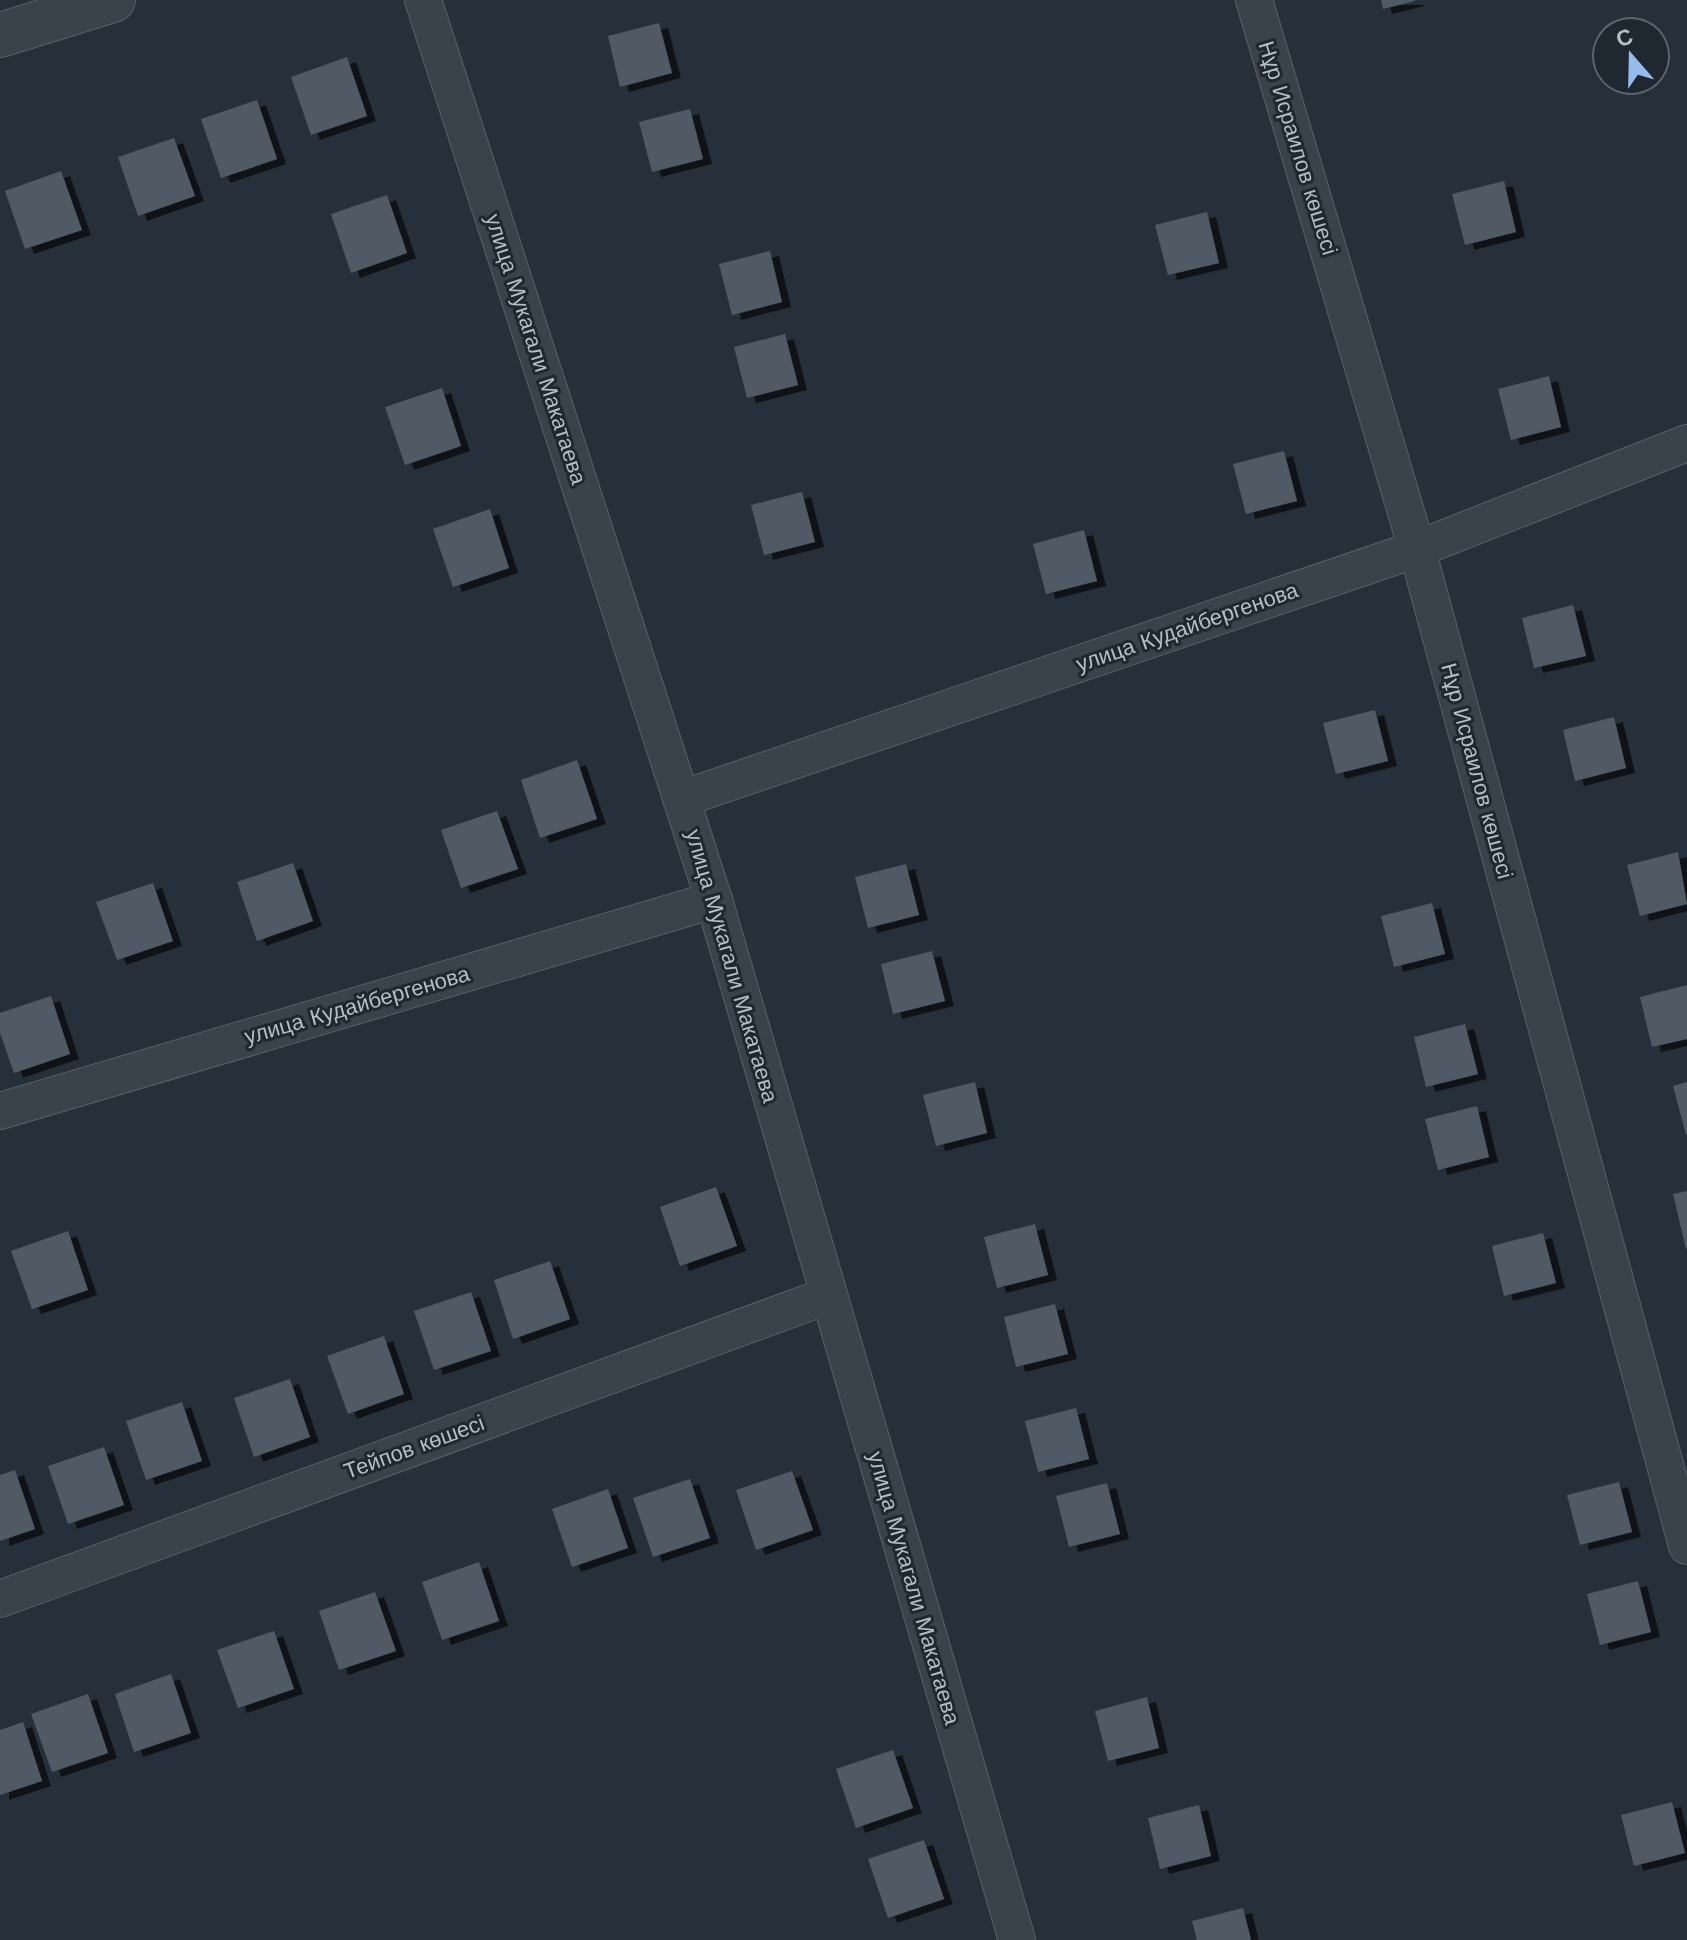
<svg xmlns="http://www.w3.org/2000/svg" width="1687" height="1940" font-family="'Work Sans',sans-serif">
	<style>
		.building { fill: #505a65; filter: url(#shadow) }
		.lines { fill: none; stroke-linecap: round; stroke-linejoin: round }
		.minor-casing { stroke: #586069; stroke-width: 38 }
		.tertiary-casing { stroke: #586069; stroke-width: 46 }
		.minor { stroke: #3a424b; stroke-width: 36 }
		.tertiary { stroke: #3a424b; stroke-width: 44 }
		.labels { text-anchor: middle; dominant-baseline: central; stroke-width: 6; stroke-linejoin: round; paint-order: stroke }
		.street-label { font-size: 22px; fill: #b6bdc6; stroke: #1f2730 }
	</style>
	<defs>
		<filter id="shadow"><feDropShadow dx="9" dy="5" stdDeviation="0" flood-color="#0009"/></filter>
	</defs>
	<rect width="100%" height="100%" fill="#26303a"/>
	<g class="building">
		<path d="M1381,0h34v1l-32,8z"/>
		<path d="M659,23l13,50 -52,14 -12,-51z"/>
		<path d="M347,57l20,59 -56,19 -20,-58z"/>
		<path d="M257,100l20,59 -56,19 -20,-59z"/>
		<path d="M690,109l13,50 -51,13 -13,-50z"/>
		<path d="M174,138l21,58 -57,20 -20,-59z"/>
		<path d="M61,171l21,59 -57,19 -20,-58z"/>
		<path d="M1504,181l12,51 -51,13 -13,-51z"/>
		<path d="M387,195l20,58 -56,20 -20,-59z"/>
		<path d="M1207,212l12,51 -51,12 -13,-50z"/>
		<path d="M770,251l12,51 -50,13 -13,-51z"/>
		<path d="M785,334l13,51 -51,13 -13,-51z"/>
		<path d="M1549,376l12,51 -50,13 -13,-51z"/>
		<path d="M442,388l19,58 -56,19 -20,-58z"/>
		<path d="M1284,451l13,50 -51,13 -13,-50z"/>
		<path d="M802,492l13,50 -51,13 -13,-50z"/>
		<path d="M490,509l19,59 -56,19 -20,-58z"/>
		<path d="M1084,530l13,51 -51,13 -13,-50z"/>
		<path d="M1573,605l13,51 -52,12 -12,-50z"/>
		<path d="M1375,710l13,51 -52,13 -13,-51z"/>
		<path d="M1614,717l12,51 -51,13 -12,-51z"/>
		<path d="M577,760l20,59 -57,19 -19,-58z"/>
		<path d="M497,811l21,58 -57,19 -20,-58z"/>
		<path d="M1678,852l9,52 -47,12 -13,-51z"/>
		<path d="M293,863l20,58 -56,20 -20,-59z"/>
		<path d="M906,864l13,51 -51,13 -13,-51z"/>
		<path d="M153,883l20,58 -56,19 -21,-58z"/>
		<path d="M1432,903l13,51 -51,13 -13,-51z"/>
		<path d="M932,951l13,50 -52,13 -12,-50z"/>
		<path d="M1687,985v54l-35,8 -12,-50z"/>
		<path d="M51,996l19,58 -56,19 -14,-40v-20z"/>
		<path d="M1465,1024l13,50 -52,13 -12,-50z"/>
		<path d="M975,1082l12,51 -51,13 -13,-51z"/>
		<path d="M1687,1082v53h-1l-13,-49z"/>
		<path d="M1477,1106l12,51 -51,13 -13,-51z"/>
		<path d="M716,1187l21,59 -57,20 -20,-59z"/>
		<path d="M1687,1191v57l-1,1 -13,-55z"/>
		<path d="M1035,1224l13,51 -51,13 -13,-51z"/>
		<path d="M68,1231l20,59 -56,19 -21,-58z"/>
		<path d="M1543,1233l13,50 -52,13 -12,-50z"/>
		<path d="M550,1261l20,58 -57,20 -19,-59z"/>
		<path d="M471,1292l20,59 -57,19 -20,-59z"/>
		<path d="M1055,1304l13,50 -52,13 -12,-50z"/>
		<path d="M384,1336l20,58 -56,20 -21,-58z"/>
		<path d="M290,1379l20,58 -56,20 -20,-59z"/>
		<path d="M182,1402l20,59 -56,19 -20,-59z"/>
		<path d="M1076,1408l13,51 -51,13 -13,-51z"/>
		<path d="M104,1447l20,58 -56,19 -20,-58z"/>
		<path d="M15,1470l20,59 -35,12v-66z"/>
		<path d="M792,1471l21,59 -57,20 -20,-60z"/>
		<path d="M690,1479l20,59 -57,19 -20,-59z"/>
		<path d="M1619,1482l13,50 -52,13 -13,-50z"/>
		<path d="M1107,1483l13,51 -51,13 -13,-51z"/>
		<path d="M608,1489l20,59 -56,19 -20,-58z"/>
		<path d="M479,1562l20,59 -57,19 -20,-58z"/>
		<path d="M1638,1581l13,51 -51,13 -13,-51z"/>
		<path d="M375,1592l21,59 -57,19 -20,-59z"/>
		<path d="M274,1631l20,58 -56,19 -21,-58z"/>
		<path d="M171,1674l20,59 -57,19 -19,-58z"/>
		<path d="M88,1694l20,59 -56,19 -21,-58z"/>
		<path d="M1147,1697l12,51 -51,13 -13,-50z"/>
		<path d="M23,1722l19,59 -42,14v-65z"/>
		<path d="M893,1750l20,58 -57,20 -20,-59z"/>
		<path d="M1672,1802l13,51 -51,13 -13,-51z"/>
		<path d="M1199,1805l12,51 -51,13 -12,-51z"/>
		<path d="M924,1840l20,59 -56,19 -20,-59z"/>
		<path d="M1243,1908l8,32h-54l-5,-19z"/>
	</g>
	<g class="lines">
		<defs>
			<g id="minor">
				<path d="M423,0l291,900 303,1040"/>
				<path d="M1254,0l163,549 270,997"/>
				<path d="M681,799l736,-250 270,-106"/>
				<path d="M0,1111l714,-211"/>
				<path d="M0,1599l827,-303"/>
			</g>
			<path id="tertiary" d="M0,35l113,-35"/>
		</defs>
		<use href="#minor" class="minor-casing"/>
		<use href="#tertiary" class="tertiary-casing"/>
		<use href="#minor" class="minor"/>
		<use href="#tertiary" class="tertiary"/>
	</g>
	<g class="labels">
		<g class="street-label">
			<text transform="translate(1298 148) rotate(73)">Нұр Исраилов көшесі</text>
			<text transform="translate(536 349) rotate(72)">улица Мукагали Макатаева</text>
			<text transform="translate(1187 627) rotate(-19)">улица Кудайбергенова</text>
			<text transform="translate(1477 771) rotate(75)">Нұр Исраилов көшесі</text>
			<text transform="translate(732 966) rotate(74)">улица Мукагали Макатаева</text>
			<text transform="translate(357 1005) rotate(-16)">улица Кудайбергенова</text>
			<text transform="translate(414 1447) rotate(-20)">Тейпов көшесі</text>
			<text transform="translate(914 1588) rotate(74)">улица Мукагали Макатаева</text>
		</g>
	</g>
	<g transform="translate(1631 56) rotate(340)"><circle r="38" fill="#1f2730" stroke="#5b636c" stroke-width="2"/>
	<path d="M0-6L14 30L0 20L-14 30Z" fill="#95bbeb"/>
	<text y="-12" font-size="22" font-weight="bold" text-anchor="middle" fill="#b6bdc6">С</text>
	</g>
</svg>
